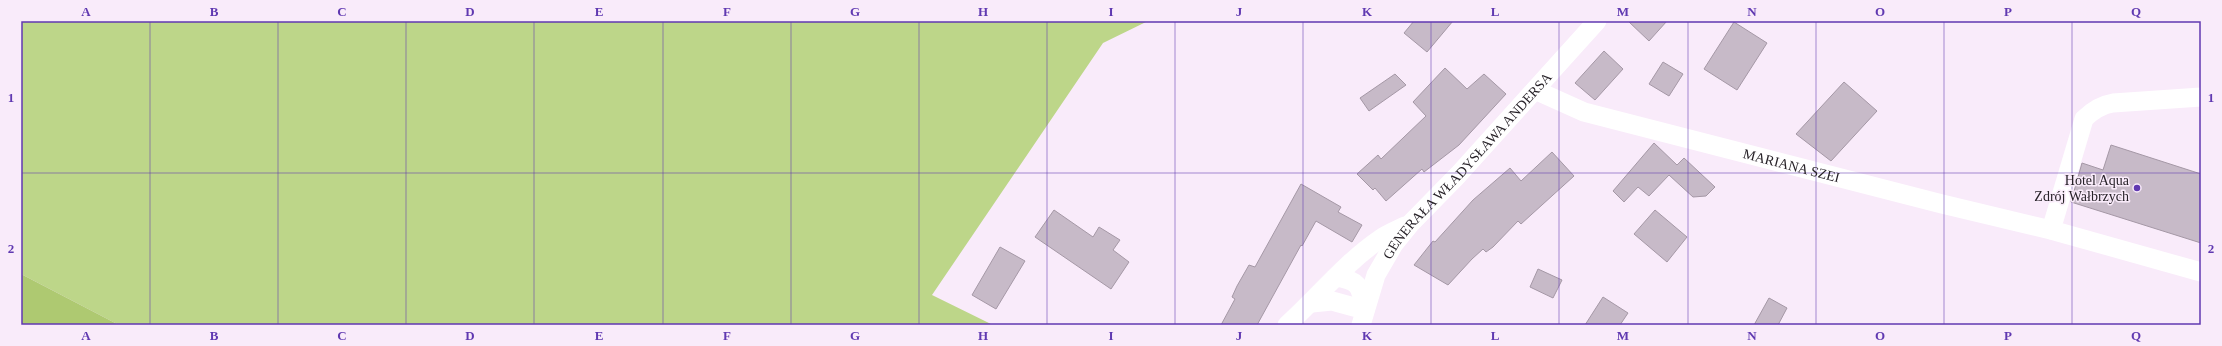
<svg xmlns="http://www.w3.org/2000/svg" width="2222" height="346" font-family="Georgia,serif">
	<style>
		.green { fill: #bdd689 }
		.forest { fill: #aec971 }
		.building { fill: #c7bac8; stroke: #a598a6 }
		.lines { fill: none; stroke-linecap: round; stroke-linejoin: round }
		.minor { stroke: #fff; stroke-width: 19 }
		.grid { fill: none; stroke: #6039b1; stroke-width: 1; stroke-opacity: 0.55 }
		.poi-dot { fill: #6039b1; stroke: #f9ebfa; stroke-width: 1.5 }
		.labels { text-anchor: middle; dominant-baseline: central; stroke-width: 3; stroke-linejoin: round; paint-order: stroke }
		.street-label { font-size: 14px; fill: #272228; stroke: #f9ebfa }
		.poi-label { font-size: 14px; fill: #272228; stroke: #f9ebfa; text-anchor: end }
		.neatline { fill: none; stroke: #6039b1; stroke-width: 1.5 }
		.grid-label { font-size: 13px; text-anchor: middle; font-weight: bold; fill: #6039b1 }
	</style>
	<rect width="100%" height="100%" fill="#f9ebfa"/>
	<path class="green" d="M21,21h1127l-45,22 -171,252 61,30h-874l-98,-51z"/>
	<path class="forest" d="M21,274l98,51h-98z"/>
	<g class="building">
		<path d="M1414,21h39l-26,31 -23,-19z"/>
		<path d="M1628,21h39l-18,20z"/>
		<path d="M1734,22l33,21 -30,47 -33,-21z"/>
		<path d="M1604,51l19,18 -28,31 -20,-17z"/>
		<path d="M1663,62l20,12 -14,22 -20,-12z"/>
		<path d="M1445,68l22,21 17,-15 22,20 -47,51 -35,27 -2,-3 -36,32 -11,-13 -2,2 -16,-16 21,-19 3,4 45,-43 -13,-14z"/>
		<path d="M1395,74l11,11 -37,26 -9,-13z"/>
		<path d="M1844,82l33,29 -46,50 -35,-27z"/>
		<path d="M1654,143l23,22 7,-7 31,29 -9,9 -13,1 -24,-22 -20,21 -11,-9 -14,15 -11,-11z"/>
		<path d="M2111,145l90,29v69l-130,-41 11,-39 21,7z"/>
		<path d="M1552,152l22,24 -53,48 -3,-3 -25,26 -7,5 -3,-3 -11,10 -24,26 -34,-20 19,-24 2,1 38,-42 37,-32 11,13z"/>
		<path d="M1301,184l40,23 -3,5 24,13 -10,17 -36,-21 -14,25 -1,-1 -44,80h-36l14,-26 -3,-2 5,-11 12,-21 6,2z"/>
		<path d="M1054,210l39,27 6,-10 21,13 -7,10 16,12 -18,27 -76,-52z"/>
		<path d="M1655,210l32,27 -20,25 -33,-28z"/>
		<path d="M1000,247l25,14 -29,48 -24,-14z"/>
		<path d="M1538,269l24,11 -9,18 -23,-11z"/>
		<path d="M1603,297l25,16 -8,12h-35z"/>
		<path d="M1769,298l18,10 -9,17h-24z"/>
	</g>
	<g class="lines">
		<g class="minor">
			<path id="s1" d="M1535,90l49,22 358,92 109,26 150,42"/>
			<path d="M2051,230l33,-111c9,-9 17,-14 29,-16l88,-6"/>
			<path d="M1336,277c25,4 24,10 29,33"/>
			<path d="M1312,303l20,-2 33,9"/>
			<path d="M1287,325c31,-28 58,-62 93,-86 7,-5 17,-9 25,-13"/>
			<path id="s2" d="M1361,325l15,-50 18,-31 17,-21 47,-48 139,-154"/>
		</g>
	</g>
	<path class="grid" d="M150,21v304M278,21v304M406,21v304M534,21v304M663,21v304M791,21v304M919,21v304M1047,21v304M1175,21v304M1303,21v304M1431,21v304M1559,21v304M1688,21v304M1816,21v304M1944,21v304M2072,21v304M21,173h2180"/>
	<circle class="poi-dot" cx="2137" cy="188" r="4"/>
	<g class="labels">
		<g class="street-label">
			<text stroke="none"><textPath href="#s1" startOffset="268">MARIANA SZEI</textPath></text>
			<text stroke="none"><textPath href="#s2" startOffset="195">GENERAŁA WŁADYSŁAWA ANDERSA</textPath></text>
		</g>
		<g class="poi-label">
			<text x="2129" y="180">Hotel Aqua<tspan x="2129" dy="16">Zdrój Wałbrzych</tspan></text>
		</g>
	</g>
	<rect width="2222" height="346" fill="none" stroke="#f9ebfa" stroke-width="44"/>
	<rect x="22" y="22" width="2178" height="302" class="neatline"/>
	<g class="grid-label">
		<text x="86" y="16">A</text>
		<text x="214" y="16">B</text>
		<text x="342" y="16">C</text>
		<text x="470" y="16">D</text>
		<text x="599" y="16">E</text>
		<text x="727" y="16">F</text>
		<text x="855" y="16">G</text>
		<text x="983" y="16">H</text>
		<text x="1111" y="16">I</text>
		<text x="1239" y="16">J</text>
		<text x="1367" y="16">K</text>
		<text x="1495" y="16">L</text>
		<text x="1623" y="16">M</text>
		<text x="1752" y="16">N</text>
		<text x="1880" y="16">O</text>
		<text x="2008" y="16">P</text>
		<text x="2136" y="16">Q</text>
		<text x="11" y="102">1</text>
		<text x="2211" y="102">1</text>
		<text x="11" y="253">2</text>
		<text x="2211" y="253">2</text>
		<text x="86" y="340">A</text>
		<text x="214" y="340">B</text>
		<text x="342" y="340">C</text>
		<text x="470" y="340">D</text>
		<text x="599" y="340">E</text>
		<text x="727" y="340">F</text>
		<text x="855" y="340">G</text>
		<text x="983" y="340">H</text>
		<text x="1111" y="340">I</text>
		<text x="1239" y="340">J</text>
		<text x="1367" y="340">K</text>
		<text x="1495" y="340">L</text>
		<text x="1623" y="340">M</text>
		<text x="1752" y="340">N</text>
		<text x="1880" y="340">O</text>
		<text x="2008" y="340">P</text>
		<text x="2136" y="340">Q</text>
	</g>
</svg>
